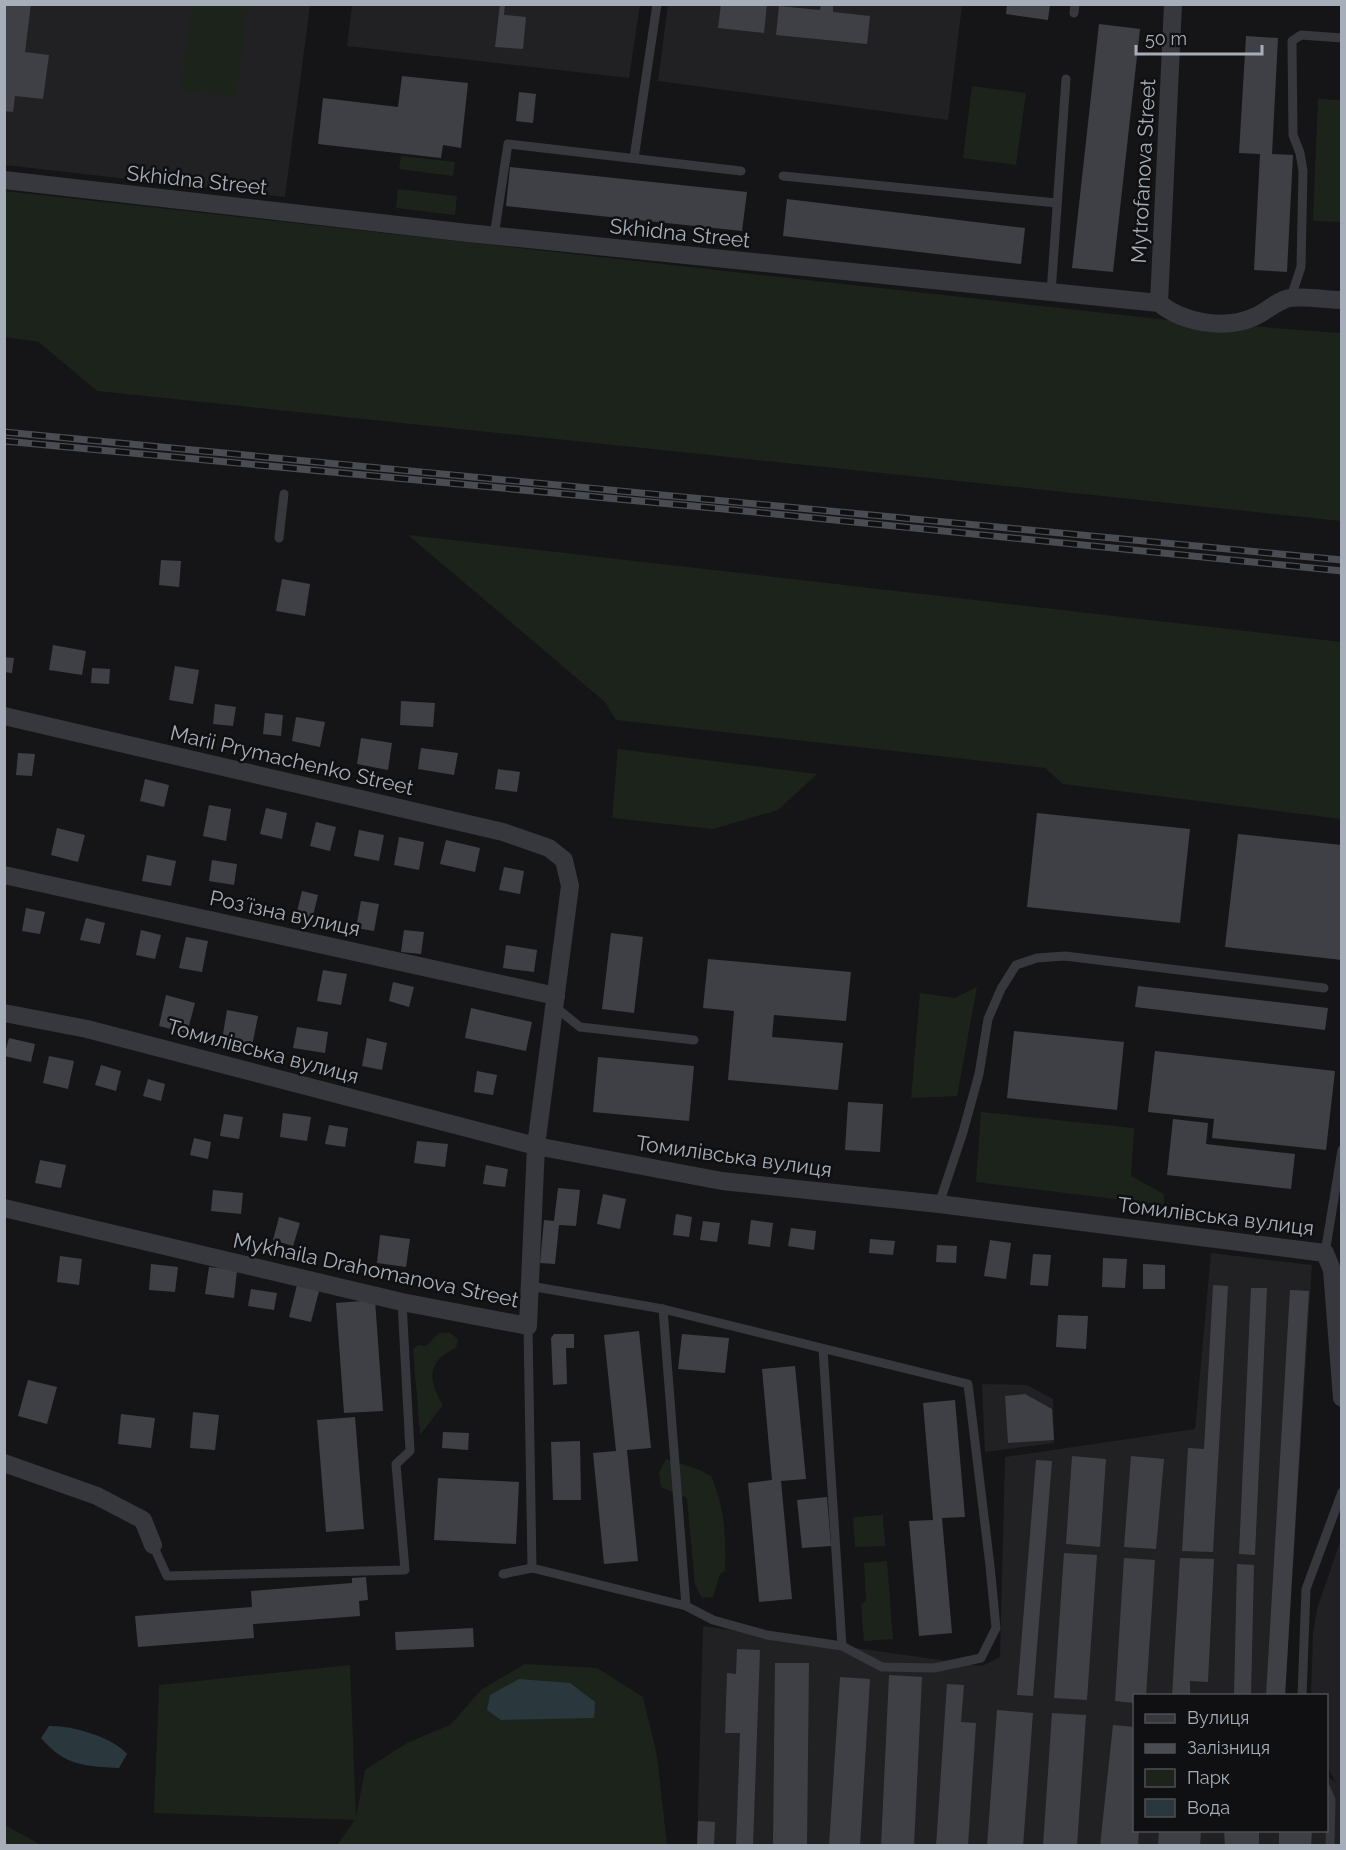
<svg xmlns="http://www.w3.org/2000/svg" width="1346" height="1850" font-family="Raleway,sans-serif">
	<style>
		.built { fill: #212124 }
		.green { fill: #1b231b }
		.water { fill: #2a373d }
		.building { fill: #3f4045 }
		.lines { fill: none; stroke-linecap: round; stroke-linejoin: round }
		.lane { stroke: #36383d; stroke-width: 9 }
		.street { stroke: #36383d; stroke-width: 18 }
		.rail-casing { stroke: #494c52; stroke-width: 7 }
		.rail { stroke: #101012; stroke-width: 4.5; stroke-dasharray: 14; stroke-linecap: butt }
		.labels { text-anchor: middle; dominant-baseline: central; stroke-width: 5; stroke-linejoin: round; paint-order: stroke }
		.street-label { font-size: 21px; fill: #a6aeb9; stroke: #101012 }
	</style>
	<rect width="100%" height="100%" fill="#151517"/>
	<g class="built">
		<path d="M5,5h305l-25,192 -280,-32z"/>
		<path d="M352,5h288l-11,73 -282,-32z"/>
		<path d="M668,5h294l-14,115 -290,-39z"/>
		<path d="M1211,1253l101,12 -27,430 -151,1v134h192l1,-54 9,7 -9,-17 -1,-70 -15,-1 2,-62 4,-24 24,-70v306l-644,1 6,-220 279,40 18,-9 5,-200 190,-28z"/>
		<path d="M982,1384l45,1 26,14 1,44 -69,9z"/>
	</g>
	<g class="green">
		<path d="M192,5h55l-11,92 -55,-7z"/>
		<path d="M972,86l54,7 -10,72 -53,-7z"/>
		<path d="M1318,99l23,1v122l-28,-1z"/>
		<path d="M401,156l54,6 -2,14 -54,-7z"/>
		<path d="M398,189l59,7 -2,19 -59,-7z"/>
		<path d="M5,191l1163,129 173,13v188l-1244,-130 -58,-49 -34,-5z"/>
		<path d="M408,535l933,107v177l-278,-35 -18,-16 -429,-48 -11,-18z"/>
		<path d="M618,749l199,25 -39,36 -65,19 -101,-11z"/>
		<path d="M977,987l-20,109 -46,2 9,-105 35,5z"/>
		<path d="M981,1112l153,16 -3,48 33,18v11l-188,-23z"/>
		<path d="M439,1333h11l8,6 -2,9c-30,13 -28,32 -13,57l-23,30 -7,-86 5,-4 8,1z"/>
		<path d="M666,1459l34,11 11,6c14,31 15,62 14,95l-5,3 -7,23 -11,1 -7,-13 -8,-87 -26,-11 -2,-14z"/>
		<path d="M883,1515l2,31 -30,1 -2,-30z"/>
		<path d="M887,1561l6,78 -29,2 -3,-36 5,-5 -2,-37z"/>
		<path d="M525,1664l72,4 46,29 14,59 10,89h-330l18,-25 -201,-7 5,-128 191,-20 6,152 9,-47 42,-27 43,-18 31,-35z"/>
		<path d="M4,1825h1l36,20h-36z"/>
	</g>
	<g class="water">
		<path d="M519,1679l51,4 25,19 -1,16 -93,2 -14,-10 3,-15z"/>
		<path d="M49,1726c22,-1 64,11 78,28l-8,14c-35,-2 -54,-2 -78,-30z"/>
	</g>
	<g class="building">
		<path d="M4,4h27l-6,48 24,3 -6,44 -28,-3 -2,16 -9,-1z"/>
		<path d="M500,4h5l-1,11 22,2 -3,32 -28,-2z"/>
		<path d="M721,4h46l-3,29 -46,-5z"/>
		<path d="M1007,4h43l-2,16 -42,-6z"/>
		<path d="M821,5h12v7l37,4 -3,28 -91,-9 3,-29 41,4z"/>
		<path d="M1099,24l41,5 -27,243 -41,-4z"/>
		<path d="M1246,36l32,2 -6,116 21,1 -6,117 -33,-2 6,-116 -21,-1z"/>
		<path d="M402,76l66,7 -7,65 -18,-3 -2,13 -123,-14 5,-46 75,9z"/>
		<path d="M519,92l17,2 -3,29 -17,-2z"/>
		<path d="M510,167l237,25 -5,39 -236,-25z"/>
		<path d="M787,199l238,29 -4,36 -238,-28z"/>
		<path d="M161,560l20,1 -2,26 -20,-2z"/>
		<path d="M282,579l28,5 -5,32 -29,-5z"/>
		<path d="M53,645l33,6 -4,24 -33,-5z"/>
		<path d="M4,657l10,1 -2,15 -8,-1z"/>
		<path d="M175,666l24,4 -6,34 -24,-4z"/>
		<path d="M92,668l18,1 -1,15 -18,-1z"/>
		<path d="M401,701l34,2 -2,24 -33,-2z"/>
		<path d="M215,704l21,3 -3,19 -20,-2z"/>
		<path d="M265,713l18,2 -2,21 -18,-2z"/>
		<path d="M296,717l29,5 -5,25 -28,-6z"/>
		<path d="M361,738l31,5 -4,27 -31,-6z"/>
		<path d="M421,748l37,5 -4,22 -36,-6z"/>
		<path d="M18,753l17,1 -3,22 -16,-1z"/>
		<path d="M498,769l22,3 -3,20 -22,-3z"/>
		<path d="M145,779l24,6 -5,22 -24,-6z"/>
		<path d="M209,805l22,4 -5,32 -23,-5z"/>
		<path d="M266,808l21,5 -5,26 -22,-5z"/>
		<path d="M1037,813l153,16 -10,94 -153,-16z"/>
		<path d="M316,822l20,5 -6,24 -20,-5z"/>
		<path d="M57,828l28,7 -7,27 -27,-7z"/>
		<path d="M359,830l25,5 -5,26 -25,-5z"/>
		<path d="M1238,834l104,11v115l-117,-13z"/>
		<path d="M399,837l25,5 -5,28 -25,-5z"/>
		<path d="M446,840l34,8 -5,24 -35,-8z"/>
		<path d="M147,855l29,6 -5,25 -29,-5z"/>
		<path d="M212,860l25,4 -3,21 -25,-4z"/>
		<path d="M504,867l20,4 -4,23 -21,-4z"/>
		<path d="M302,891l16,4 -6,25 -16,-4z"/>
		<path d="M361,901l18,3 -5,27 -18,-3z"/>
		<path d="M26,908l19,4 -5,22 -18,-3z"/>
		<path d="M86,918l19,5 -5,21 -20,-4z"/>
		<path d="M141,930l20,5 -6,24 -19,-4z"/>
		<path d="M404,930l20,2 -3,22 -20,-2z"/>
		<path d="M611,933l32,4 -9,76 -32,-4z"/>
		<path d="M186,937l22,4 -6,31 -23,-4z"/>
		<path d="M506,945l31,5 -3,22 -31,-4z"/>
		<path d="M708,959l143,13 -5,49 -72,-6 -2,22 71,6 -5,47 -110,-10 6,-69 -31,-3z"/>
		<path d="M323,970l24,4 -6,31 -24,-4z"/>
		<path d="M393,982l21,5 -5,20 -20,-6z"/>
		<path d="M1138,986l190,22 -3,22 -190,-23z"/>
		<path d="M166,995l29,8 -8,30 -28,-7z"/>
		<path d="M471,1008l61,14 -6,29 -61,-13z"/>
		<path d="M227,1010l31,6 -6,30 -30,-6z"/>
		<path d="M297,1027l31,5 -3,21 -32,-5z"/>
		<path d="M1014,1031l110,11 -7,68 -110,-12z"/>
		<path d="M9,1038l26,6 -4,18 -27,-6z"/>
		<path d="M367,1038l20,5 -5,27 -20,-4z"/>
		<path d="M1155,1051l180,20 -9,79 -114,-12 2,-19 -66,-7z"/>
		<path d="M49,1056l25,5 -6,28 -25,-6z"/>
		<path d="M598,1057l96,9 -5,55 -96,-9z"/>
		<path d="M101,1065l20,6 -5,20 -21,-6z"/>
		<path d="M477,1071l20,4 -4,20 -19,-3z"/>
		<path d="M148,1079l17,5 -4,17 -18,-5z"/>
		<path d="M848,1102l35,2 -3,48 -35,-2z"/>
		<path d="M283,1113l28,4 -4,24 -27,-4z"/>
		<path d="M224,1114l19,3 -4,22 -19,-3z"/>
		<path d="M1173,1119l35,4 -2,21 89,10 -4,35 -124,-14z"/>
		<path d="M329,1125l19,3 -3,19 -20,-3z"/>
		<path d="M194,1138l17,4 -3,17 -18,-4z"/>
		<path d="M417,1141l31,3 -3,23 -31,-4z"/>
		<path d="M40,1160l26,5 -5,23 -26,-5z"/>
		<path d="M486,1165l22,4 -3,18 -22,-3z"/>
		<path d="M558,1188l22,2 -4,36 -17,-1 -4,39 -15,-1 4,-43 10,1z"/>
		<path d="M213,1190l30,3 -2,21 -30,-3z"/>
		<path d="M603,1194l23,5 -6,30 -23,-5z"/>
		<path d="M676,1214l16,3 -3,20 -16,-2z"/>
		<path d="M279,1217l21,6 -7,23 -20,-6z"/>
		<path d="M751,1220l22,3 -3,24 -22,-3z"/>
		<path d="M703,1221l17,2 -3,19 -17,-2z"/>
		<path d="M791,1228l25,3 -2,19 -26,-4z"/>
		<path d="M380,1235l30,4 -4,28 -29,-4z"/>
		<path d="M870,1239l25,2 -2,14 -24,-2z"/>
		<path d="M990,1240l21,3 -5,36 -22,-3z"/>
		<path d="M937,1245l20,1 -1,17 -20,-1z"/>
		<path d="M1033,1254l18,1 -3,31 -18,-1z"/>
		<path d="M60,1256l22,3 -3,26 -22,-3z"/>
		<path d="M1103,1258l24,1 -2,29 -23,-1z"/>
		<path d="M151,1264l27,3 -3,25 -26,-2z"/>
		<path d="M1143,1264l22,1v24h-22z"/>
		<path d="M209,1267l28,3 -3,28 -29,-4z"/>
		<path d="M297,1285l22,6 -8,31 -22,-5z"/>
		<path d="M1213,1285l15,1 -15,266 -31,-1 6,-103 16,1z"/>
		<path d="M1251,1288h16l-12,267 -16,-1z"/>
		<path d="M251,1289l26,4 -3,17 -26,-4z"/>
		<path d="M1290,1290l19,1 -24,405h-19z"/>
		<path d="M375,1300l8,111 -39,2 -8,-110z"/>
		<path d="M1058,1315l30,1 -2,33 -30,-2z"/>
		<path d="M639,1331l12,117 -24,2 11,111 -34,3 -11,-111 23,-2 -12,-116z"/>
		<path d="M554,1334h20v14h-8l1,36 -14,1 -2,-47z"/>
		<path d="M682,1334l47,4 -4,35 -47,-4z"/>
		<path d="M795,1366l11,113 -25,2 11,118 -33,3 -11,-119 24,-3 -10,-111z"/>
		<path d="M28,1380l29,7 -10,37 -29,-8z"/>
		<path d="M1025,1394l27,15 2,31 -46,3 -3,-47z"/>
		<path d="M955,1400l10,117 -23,1 10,115 -33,3 -10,-115 24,-1 -10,-117z"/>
		<path d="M193,1412l26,3 -4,35 -25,-2z"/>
		<path d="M121,1414l34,4 -4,30 -33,-4z"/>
		<path d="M355,1417l9,112 -38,3 -9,-112z"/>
		<path d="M443,1432l26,1 -1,17 -26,-2z"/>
		<path d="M580,1441l1,59h-28l-2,-58z"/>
		<path d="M1072,1456l34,3 -6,88 -34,-3z"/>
		<path d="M1131,1456l33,3 -8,90 -32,-2z"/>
		<path d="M1036,1460l16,1 -19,235 -16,-1z"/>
		<path d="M438,1478l81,4 -3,62 -82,-4z"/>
		<path d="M827,1497l4,49 -29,2 -5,-48z"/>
		<path d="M1064,1553l33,2 -10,145 -33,-2z"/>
		<path d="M1124,1558l31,2 -9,136h-12v7l-19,-2z"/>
		<path d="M1180,1558l34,1 -6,123 -18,-1v15h-18z"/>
		<path d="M1237,1564l17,1 -3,131h-17z"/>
		<path d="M366,1577l2,23 -9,1 1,15 -107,8 1,14 -116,9 -3,-31 117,-9 -1,-16 101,-8v-5z"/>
		<path d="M473,1628l1,19 -78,3 -1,-18z"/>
		<path d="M737,1649l23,1 -7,196h-17l4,-113h-15l2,-60 9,1z"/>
		<path d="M775,1663h34l-2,183h-34z"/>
		<path d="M889,1675l33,2 -8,169h-33z"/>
		<path d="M840,1677l30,2 -10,167h-31z"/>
		<path d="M947,1684l17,1 -3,37 15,1 -8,123h-32z"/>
		<path d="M997,1710l36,3 -10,133h-36z"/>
		<path d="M1052,1713l34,2 -9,131h-34z"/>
		<path d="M1113,1725l21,2v103h5l-1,16h-38z"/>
		<path d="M698,1821l17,1 -1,24h-17z"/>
		<path d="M1159,1830h42l-1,16h-42z"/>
		<path d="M1224,1830h35v16h-34z"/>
		<path d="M1279,1830h33l-1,16h-32z"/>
	</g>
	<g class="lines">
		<g class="lane">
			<path d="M1074,13l1,-9"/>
			<path d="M634,158l23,-154"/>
			<path d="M783,176l274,27"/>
			<path d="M494,236l14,-92 233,27"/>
			<path d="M1051,293l15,-214"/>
			<path d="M1289,298l4,-7 8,-24 2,-96 -3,-18 -7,-18 -1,-94 9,-6 41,3"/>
			<path d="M279,538l5,-44"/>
			<path d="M554,1006l26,21 114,13"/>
			<path d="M939,1204l24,-72 16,-58 9,-55 13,-30 15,-24 21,-7 28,-2 259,32"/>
			<path d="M1325,1253l17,-103"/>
			<path d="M663,1309l23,297"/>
			<path d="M528,1326l4,242 154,38 27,14 54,15 75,11 40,21 52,1 47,-10 15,-30 -6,-62 -22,-182 -305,-75 -133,-23"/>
			<path d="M823,1349l19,297"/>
			<path d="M153,1545l14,31 238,-6 -9,-106 14,-13 -8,-149"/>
			<path d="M503,1574l29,-6"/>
			<path d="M1302,1696l4,-107 36,-97"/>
			<path d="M1326,1788l5,12 -1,46"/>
		</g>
		<g class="street">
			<path d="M4,180l464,53 691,70c24,20 66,27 95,14 12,-5 20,-14 32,-18 13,-4 41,1 56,1"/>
			<path d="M1159,303l14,-299"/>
			<path d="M4,716l499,116 46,16 15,12 6,26 -34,260 -8,180 -126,-24 -398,-94"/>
			<path d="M4,875l552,121"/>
			<path d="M4,1013l83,16 449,117 186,35 217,23 386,49 7,17 10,128"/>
			<path d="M4,1463l93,33 46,24 10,25"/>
		</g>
		<defs>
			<g id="rail">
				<path d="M4,432l1338,128"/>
				<path d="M4,441l730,69 608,61"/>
			</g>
		</defs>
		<use href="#rail" class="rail-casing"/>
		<use href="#rail" class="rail"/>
	</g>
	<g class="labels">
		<g class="street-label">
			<text transform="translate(1143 171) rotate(-87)">Mytrofanova Street</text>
			<text transform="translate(197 180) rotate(6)">Skhidna Street</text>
			<text transform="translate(680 233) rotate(6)">Skhidna Street</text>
			<text transform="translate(292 760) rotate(13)">Marii Prymachenko Street</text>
			<text transform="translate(285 913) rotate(12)">Розʼїзна вулиця</text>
			<text transform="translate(263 1051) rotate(15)">Томилівська вулиця</text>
			<text transform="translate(734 1156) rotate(8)">Томилівська вулиця</text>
			<text transform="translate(1216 1216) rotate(7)">Томилівська вулиця</text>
			<text transform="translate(376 1270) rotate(12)">Mykhaila Drahomanova Street</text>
		</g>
	</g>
	<rect width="1346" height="1850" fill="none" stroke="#a6aeb9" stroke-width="12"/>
	<rect x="1133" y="1694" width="195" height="138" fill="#101012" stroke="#4c4f55" stroke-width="1.5"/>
	<rect x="1145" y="1714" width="30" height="9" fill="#36383d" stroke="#4c4f55" stroke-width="1.5"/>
	<text x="1187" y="1724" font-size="18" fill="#a6aeb9">Вулиця</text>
	<rect x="1145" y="1744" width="30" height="9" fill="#494c52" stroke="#4c4f55" stroke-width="1.5"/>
	<text x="1187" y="1754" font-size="18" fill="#a6aeb9">Залізниця</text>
	<rect x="1145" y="1769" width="30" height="18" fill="#1b231b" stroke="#4c4f55" stroke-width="1.5"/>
	<text x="1187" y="1784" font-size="18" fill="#a6aeb9">Парк</text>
	<rect x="1145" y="1799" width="30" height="18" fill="#2a373d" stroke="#4c4f55" stroke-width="1.5"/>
	<text x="1187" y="1814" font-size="18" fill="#a6aeb9">Вода</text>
	<path d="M1136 45v9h126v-9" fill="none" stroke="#a6aeb9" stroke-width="3"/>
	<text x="1145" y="45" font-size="18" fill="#a6aeb9" stroke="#101012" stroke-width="4.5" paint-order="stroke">50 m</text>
</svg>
